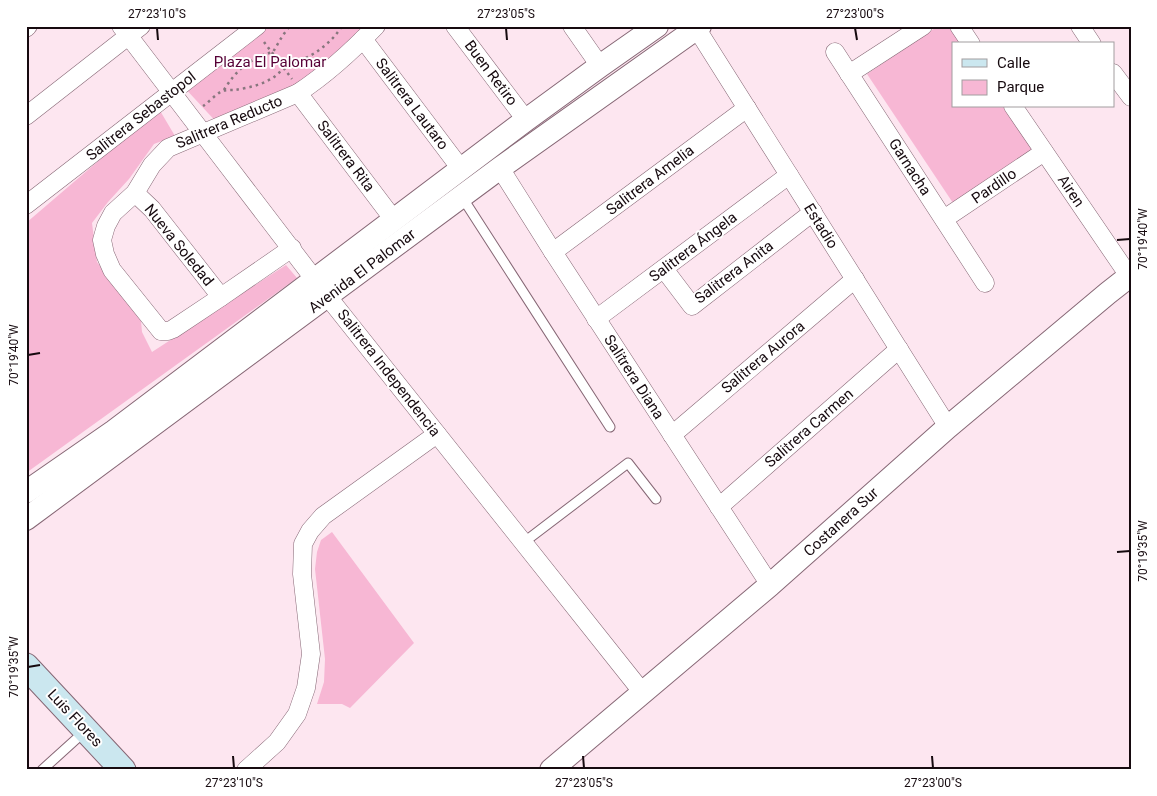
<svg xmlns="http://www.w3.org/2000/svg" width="1157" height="796" font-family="Roboto,sans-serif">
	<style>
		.green { fill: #f7b7d4 }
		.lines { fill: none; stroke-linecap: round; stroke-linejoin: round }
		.service-casing { stroke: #866775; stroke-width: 11 }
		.minor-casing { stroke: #866775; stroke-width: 19 }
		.tertiary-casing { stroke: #866775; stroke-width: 24 }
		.secondary-casing { stroke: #866775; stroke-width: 27 }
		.path { stroke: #88767e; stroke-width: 2.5; stroke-dasharray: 2.5 4; stroke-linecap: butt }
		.service { stroke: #fff; stroke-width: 9 }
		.minor { stroke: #fff; stroke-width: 18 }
		.tertiary { stroke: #fff; stroke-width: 22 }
		.secondary { stroke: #cbe7ef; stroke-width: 25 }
		.ticks { fill: none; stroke: #160a0f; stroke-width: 2 }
		.labels { text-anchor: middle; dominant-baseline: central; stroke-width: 4; stroke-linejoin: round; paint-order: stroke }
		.park-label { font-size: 15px; fill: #560036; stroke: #fff }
		.street-label { font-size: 15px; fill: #160a0f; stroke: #fff }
		.neatline { fill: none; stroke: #160a0f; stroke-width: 2 }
		.ticks-label { font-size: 12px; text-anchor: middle; fill: #160a0f }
	</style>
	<rect width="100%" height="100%" fill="#fde6f0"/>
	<g class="green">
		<path d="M259,26h113l-61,51 -91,49 -38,-41z"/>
		<path d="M938,26h13l12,18h-10v62h52l29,43 -81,54 -86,-129z"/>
		<path d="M159,109l16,27 -21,8 -25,35 -21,23 -16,21 5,39 44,59 1,11 10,20 134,-87 11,13 -271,195v-250z"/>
		<path d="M332,532l82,111 -64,65 -8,-4h-25l7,-22 1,-23 -10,-90 2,-17 4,-12z"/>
	</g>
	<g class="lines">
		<defs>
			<g id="service">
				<path d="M462,197l148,230"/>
				<path d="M523,543l105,-80 28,36"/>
				<path d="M42,770l42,-38"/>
			</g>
			<g id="minor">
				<path d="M121,26c69,91 138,180 207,271l315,396"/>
				<path d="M455,26l71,94"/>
				<path d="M572,26l28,40"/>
				<path d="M695,26l253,401"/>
				<path d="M959,26l12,18"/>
				<path d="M1080,26l12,18"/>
				<path d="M26,28l2,-2"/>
				<path d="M363,39l98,130"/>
				<path d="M835,52l150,231"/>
				<path d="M1113,73l18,24"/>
				<path d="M849,74l74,-48"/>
				<path d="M298,93l96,127"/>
				<path d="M1013,106l116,170"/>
				<path d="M26,116l115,-90"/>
				<path d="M500,168l53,84 217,333"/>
				<path d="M135,193l17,16 69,88"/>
				<path d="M26,205l231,-179"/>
				<path d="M944,219l100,-67"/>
				<path d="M292,248l-71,49 -48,32 -5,2h-7l-49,-61 -7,-16 -3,-14 4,-14 7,-13 22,-20 17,-28 16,-17 130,-55c29,-19 54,-42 78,-67"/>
				<path d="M553,252l194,-144"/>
				<path d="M664,269l28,37 121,-94"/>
				<path d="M596,319l193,-144"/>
				<path d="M672,435l183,-156"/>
				<path d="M719,507l180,-158"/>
				<path d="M246,770l31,-28 20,-28 9,-26 5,-34 -9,-80 1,-30 7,-13 13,-15 114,-82"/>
			</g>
			<g id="tertiary">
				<path d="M26,492l88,-61 412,-311 74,-54 57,-40"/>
				<path d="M26,519l474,-351 200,-142"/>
				<path d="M551,770l219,-185 178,-158 160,-134 23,-18"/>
			</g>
			<path id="secondary" d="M26,666l97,104"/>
		</defs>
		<use href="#service" class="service-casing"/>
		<use href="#minor" class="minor-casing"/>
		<use href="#tertiary" class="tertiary-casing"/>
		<use href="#secondary" class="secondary-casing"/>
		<g class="path">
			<path d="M264,42l28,37"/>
			<path d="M224,90c12,-20 26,-32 49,-38l10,-17 7,-9"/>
			<path d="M203,106c6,-4 12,-11 19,-15 4,-1 8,-1 12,-1 16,-2 42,-8 50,-24 23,-6 45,-19 58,-40"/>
		</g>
		<use href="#service" class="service"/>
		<use href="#minor" class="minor"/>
		<use href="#tertiary" class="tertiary"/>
		<use href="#secondary" class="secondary"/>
	</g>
	<path class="ticks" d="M157,28l1,12M506,28l1,12M855,28l2,12M1117,240l13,-1M28,355l12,-2M1117,552l13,-1M28,667l12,-2M233,756l1,12M583,756l1,12M932,756l1,12"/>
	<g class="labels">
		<g class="park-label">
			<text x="270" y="62">Plaza El Palomar</text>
		</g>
		<g class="street-label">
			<text transform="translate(491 73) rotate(53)">Buen Retiro</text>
			<text transform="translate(412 104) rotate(53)">Salitrera Lautaro</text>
			<text transform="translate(141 116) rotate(-38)">Salitrera Sebastopol</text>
			<text transform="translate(229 122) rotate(-23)">Salitrera Reducto</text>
			<text transform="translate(346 156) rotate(53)">Salitrera Rita</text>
			<text transform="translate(910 167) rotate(57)">Garnacha</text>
			<text transform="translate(650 180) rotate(-37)">Salitrera Amelia</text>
			<text transform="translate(994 186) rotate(-34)">Pardillo</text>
			<text transform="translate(1071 191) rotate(56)">Airen</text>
			<text transform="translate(821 226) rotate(58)">Estadio</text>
			<text transform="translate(179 245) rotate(51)">Nueva Soledad</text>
			<text transform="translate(693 247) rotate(-37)">Salitrera Ángela</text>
			<text transform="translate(362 271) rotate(-37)">Avenida El Palomar</text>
			<text transform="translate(734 272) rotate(-37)">Salitrera Anita</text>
			<text transform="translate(763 357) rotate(-40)">Salitrera Aurora</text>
			<text transform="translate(389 373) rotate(52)">Salitrera Independencia</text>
			<text transform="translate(634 377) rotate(57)">Salitrera Diana</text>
			<text transform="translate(809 428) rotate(-41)">Salitrera Carmen</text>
			<text transform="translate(841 522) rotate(-42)">Costanera Sur</text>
			<text transform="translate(75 718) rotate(47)">Luis Flores</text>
		</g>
	</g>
	<rect width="1157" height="796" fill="none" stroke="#ffffff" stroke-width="55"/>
	<rect x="952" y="42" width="162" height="65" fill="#ffffff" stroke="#a29d9f"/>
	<rect x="962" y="59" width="25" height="8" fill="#cbe7ef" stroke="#a29d9f"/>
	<text x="997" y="68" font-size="15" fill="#160a0f">Calle</text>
	<rect x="962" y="80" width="25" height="15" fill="#f7b7d4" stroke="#a29d9f"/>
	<text x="997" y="92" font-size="15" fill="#160a0f">Parque</text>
	<rect x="28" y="28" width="1102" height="740" class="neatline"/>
	<g class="ticks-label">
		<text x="157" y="18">27°23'10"S</text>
		<text x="506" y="18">27°23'05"S</text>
		<text x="855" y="18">27°23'00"S</text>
		<text transform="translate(1143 239) rotate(-90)" y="4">70°19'40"W</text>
		<text transform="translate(14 355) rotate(-90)" y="4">70°19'40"W</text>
		<text transform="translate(1143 551) rotate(-90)" y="4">70°19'35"W</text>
		<text transform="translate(14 667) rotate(-90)" y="4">70°19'35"W</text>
		<text x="234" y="787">27°23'10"S</text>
		<text x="584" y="787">27°23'05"S</text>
		<text x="933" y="787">27°23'00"S</text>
	</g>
</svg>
